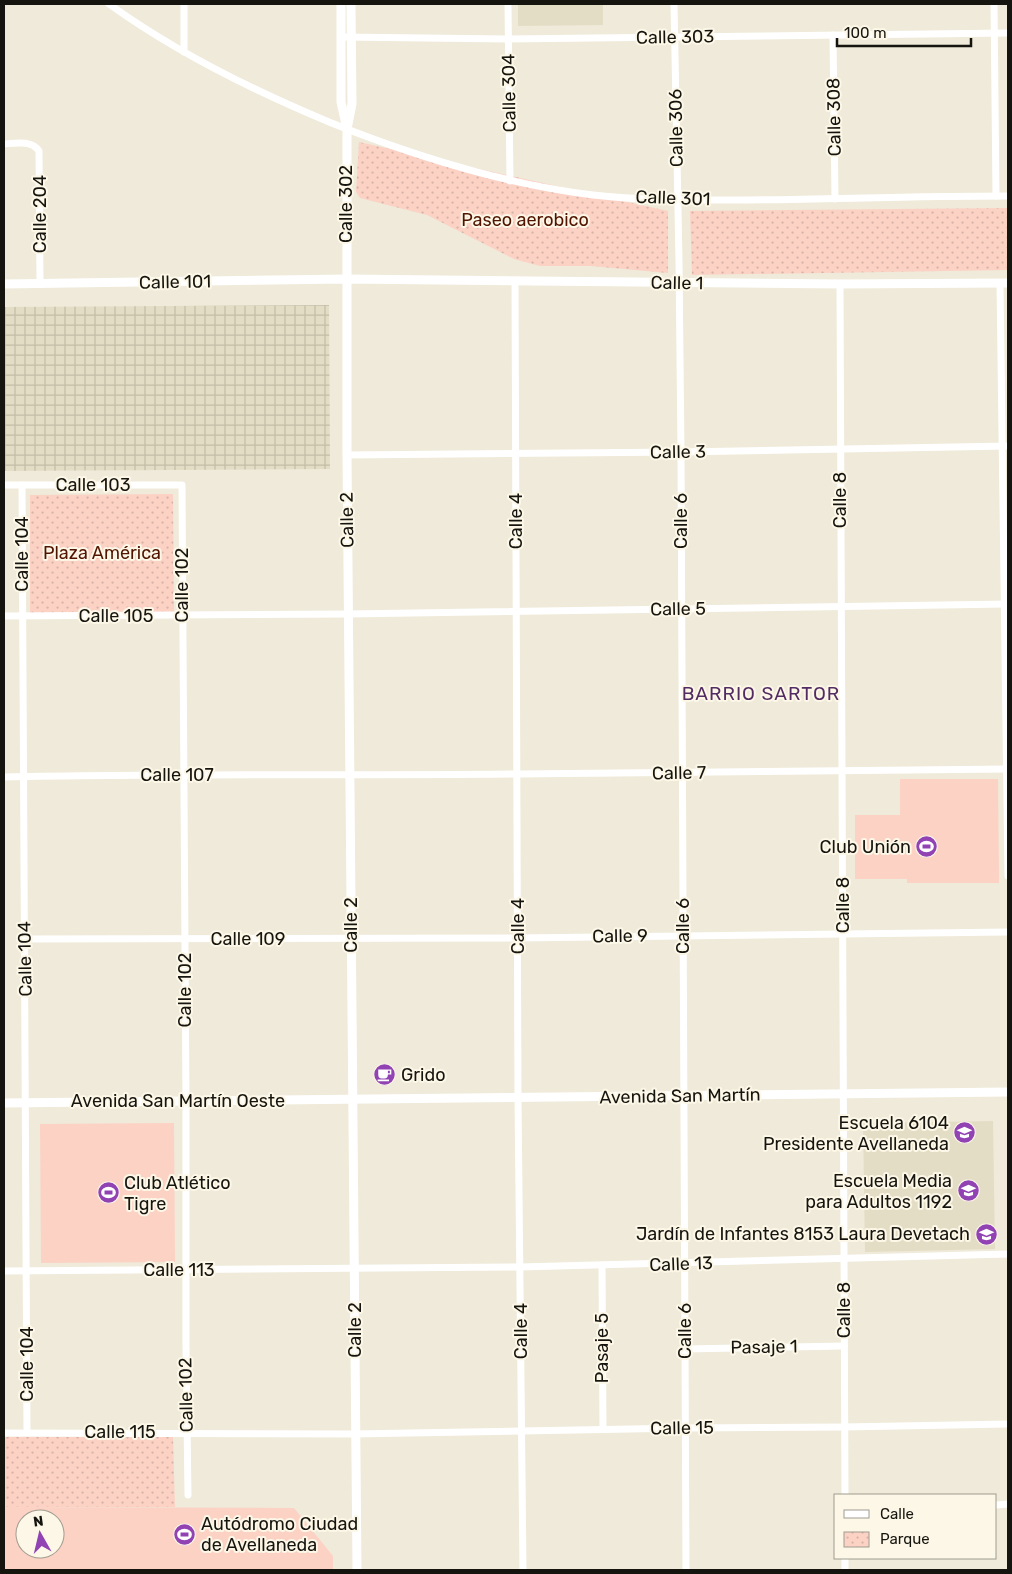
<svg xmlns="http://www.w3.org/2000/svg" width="1012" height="1574" font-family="Rubik,sans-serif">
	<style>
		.built { fill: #e4ddc5 }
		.industrial { fill: url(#industrial-grid) }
		.grass { fill: #fcd2c5; fill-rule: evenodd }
		.park { fill: url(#park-dots) }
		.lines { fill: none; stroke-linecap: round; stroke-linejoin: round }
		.minor { stroke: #fff; stroke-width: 7 }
		.tertiary { stroke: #fff; stroke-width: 9 }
		.labels { text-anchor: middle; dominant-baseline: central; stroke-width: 4; stroke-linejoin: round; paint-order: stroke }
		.street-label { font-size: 18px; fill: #16140e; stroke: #fcf7e7 }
		.park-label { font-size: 18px; fill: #521401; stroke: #fcf7e7 }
		.poi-label { font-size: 18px; fill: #16140e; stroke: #fcf7e7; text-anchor: end }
		.neighbourhood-label { font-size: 19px; letter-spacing: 1px; fill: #522c63; stroke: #fcf7e7 }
	</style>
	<defs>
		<pattern id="industrial-grid" width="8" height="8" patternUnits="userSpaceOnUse" patternTransform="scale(1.25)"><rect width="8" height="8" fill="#e4ddc5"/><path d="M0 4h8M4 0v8" fill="none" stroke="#c3bda8"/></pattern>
		<pattern id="park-dots" width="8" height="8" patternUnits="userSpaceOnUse" patternTransform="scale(1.25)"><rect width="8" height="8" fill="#fcd2c5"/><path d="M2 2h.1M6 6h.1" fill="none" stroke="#d7b3a8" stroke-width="1.8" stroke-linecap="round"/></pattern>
	</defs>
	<rect width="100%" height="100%" fill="#efead9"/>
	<g class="built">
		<path d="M518,4h85v21l-85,1z"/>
		<path d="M993,1121l2,128 -130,3 -2,-129z"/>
	</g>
	<path class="industrial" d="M329,305l1,164 -326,2v-164z"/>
	<g class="grass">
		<path d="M900,779h98l1,104h-92v-4h-52v-64h45z"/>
		<path d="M174,1123l1,139 -134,1 -1,-139z"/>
		<path d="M4,1507l290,1 39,48v14h-329zM25,1519h30v30h-30z"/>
	</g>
	<g class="park">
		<path d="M359,142l309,69v62l-77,-7h-51l-26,-7 -87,-44 -67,-17 -4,-6z"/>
		<path d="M1008,208v62l-316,5 -2,-64z"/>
		<path d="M173,494l1,118 -144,1v-118z"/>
		<path d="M4,1437h169l2,70h-171z"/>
	</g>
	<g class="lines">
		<g class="minor">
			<path d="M109,4c68,49 143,86 220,118 85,34 173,62 264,73 51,6 104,5 155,5 87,-1 174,-4 260,-4"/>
			<path d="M184,4v48"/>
			<path d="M508,4l2,177"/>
			<path d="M674,4l5,257 2,191 5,1118"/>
			<path d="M994,4l2,192"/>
			<path d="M833,35l2,164"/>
			<path d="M341,37l167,2 500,-6"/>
			<path d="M4,144c12,-1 28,-4 35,7l1,132"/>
			<path d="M515,281l3,817 5,472"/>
			<path d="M1000,283l8,593"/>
			<path d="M840,284l5,1211"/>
			<path d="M347,455l334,-3 327,-6"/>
			<path d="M4,485h178l4,616v246l2,148"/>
			<path d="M22,485l5,947"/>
			<path d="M4,616l344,-2 660,-10"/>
			<path d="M4,777c171,-4 343,-1 515,-3 163,-1 326,-4 489,-5"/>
			<path d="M25,939l492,-1 491,-6"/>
			<path d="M602,1266l1,163"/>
			<path d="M4,1271l516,-4 488,-13"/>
			<path d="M685,1349l159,-3"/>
			<path d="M4,1433l349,1 332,-6 159,-1 164,-3"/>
			<path d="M996,1505l12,-1"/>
			<path d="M845,1558v12"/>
		</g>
		<g class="tertiary">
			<path d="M341,4v98l6,27v326l10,1115"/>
			<path d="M348,124l4,-20 -1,-100"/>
			<path d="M4,284l342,-5 494,5 168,-1"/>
			<path d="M4,1103l1004,-11"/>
		</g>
	</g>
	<defs>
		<symbol id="stadium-disc" viewBox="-11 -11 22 22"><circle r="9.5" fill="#9143b3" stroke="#fcf7e7"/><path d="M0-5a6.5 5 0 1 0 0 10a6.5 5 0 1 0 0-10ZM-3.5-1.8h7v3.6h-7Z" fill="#fff"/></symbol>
		<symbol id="cafe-disc" viewBox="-11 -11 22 22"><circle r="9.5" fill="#9143b3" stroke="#fcf7e7"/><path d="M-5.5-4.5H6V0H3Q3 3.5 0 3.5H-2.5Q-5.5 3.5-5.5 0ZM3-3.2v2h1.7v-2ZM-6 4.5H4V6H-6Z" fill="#fff"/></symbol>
		<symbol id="school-disc" viewBox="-11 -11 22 22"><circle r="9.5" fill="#9143b3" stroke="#fcf7e7"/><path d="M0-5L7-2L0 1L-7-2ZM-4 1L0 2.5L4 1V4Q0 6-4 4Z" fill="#fff"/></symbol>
	</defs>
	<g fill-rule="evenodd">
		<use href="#stadium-disc" x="914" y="834" width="25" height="25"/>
		<use href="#cafe-disc" x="372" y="1062" width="25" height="25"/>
		<use href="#school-disc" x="952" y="1120" width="25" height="25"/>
		<use href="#school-disc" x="956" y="1178" width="25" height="25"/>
		<use href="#stadium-disc" x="96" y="1180" width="25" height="25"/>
		<use href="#school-disc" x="974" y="1222" width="25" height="25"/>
		<use href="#stadium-disc" x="172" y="1522" width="25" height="25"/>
	</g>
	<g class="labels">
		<g class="street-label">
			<text transform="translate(675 37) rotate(-1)">Calle 303</text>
			<text transform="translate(509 93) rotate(-91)">Calle 304</text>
			<text transform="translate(834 117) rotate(-91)">Calle 308</text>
			<text transform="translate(676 128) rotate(-91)">Calle 306</text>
			<text transform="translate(673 198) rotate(2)">Calle 301</text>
			<text transform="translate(346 204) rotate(-90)">Calle 302</text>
			<text transform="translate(40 214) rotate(-90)">Calle 204</text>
			<text transform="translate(175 282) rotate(-1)">Calle 101</text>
			<text transform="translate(677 283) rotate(1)">Calle 1</text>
			<text transform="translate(678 452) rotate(-1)">Calle 3</text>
			<text x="93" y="485">Calle 103</text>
			<text transform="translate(840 500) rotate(-90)">Calle 8</text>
			<text transform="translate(347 520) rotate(-91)">Calle 2</text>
			<text transform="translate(516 521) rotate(-90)">Calle 4</text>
			<text transform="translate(681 521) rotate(-90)">Calle 6</text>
			<text transform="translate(22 554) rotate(-90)">Calle 104</text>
			<text transform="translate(182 585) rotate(-90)">Calle 102</text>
			<text transform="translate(678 609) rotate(-1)">Calle 5</text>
			<text x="116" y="616">Calle 105</text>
			<text transform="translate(679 773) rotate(-1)">Calle 7</text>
			<text x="177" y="775">Calle 107</text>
			<text transform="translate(843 905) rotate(-90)">Calle 8</text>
			<text transform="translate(351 925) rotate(-90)">Calle 2</text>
			<text transform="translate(518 926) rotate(-90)">Calle 4</text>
			<text transform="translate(683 926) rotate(-90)">Calle 6</text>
			<text transform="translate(620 936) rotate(-1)">Calle 9</text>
			<text x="248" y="939">Calle 109</text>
			<text transform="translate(25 959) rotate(-91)">Calle 104</text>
			<text transform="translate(185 990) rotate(-90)">Calle 102</text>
			<text transform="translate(680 1096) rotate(-1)">Avenida San Martín</text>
			<text x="178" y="1101">Avenida San Martín Oeste</text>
			<text transform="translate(681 1264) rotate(-2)">Calle 13</text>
			<text x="179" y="1270">Calle 113</text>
			<text transform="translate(844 1310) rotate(-90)">Calle 8</text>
			<text transform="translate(355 1330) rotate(-90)">Calle 2</text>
			<text transform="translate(521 1331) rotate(-90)">Calle 4</text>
			<text transform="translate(685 1331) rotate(-90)">Calle 6</text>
			<text transform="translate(764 1347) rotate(-1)">Pasaje 1</text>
			<text transform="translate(602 1348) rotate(-90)">Pasaje 5</text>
			<text transform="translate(27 1364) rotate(-90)">Calle 104</text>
			<text transform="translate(186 1395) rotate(-91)">Calle 102</text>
			<text transform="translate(682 1428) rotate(-1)">Calle 15</text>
			<text x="120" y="1432">Calle 115</text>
		</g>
		<g class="park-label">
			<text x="525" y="220">Paseo aerobico</text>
			<text x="102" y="553">Plaza América</text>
		</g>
		<g class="poi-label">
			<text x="911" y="847">Club Unión</text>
			<text x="401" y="1075" text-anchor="start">Grido</text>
			<text x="949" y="1123">Escuela 6104<tspan x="949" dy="21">Presidente Avellaneda</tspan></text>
			<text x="952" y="1181">Escuela Media<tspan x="952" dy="21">para Adultos 1192</tspan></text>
			<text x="124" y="1183" text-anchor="start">Club Atlético<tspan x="124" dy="21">Tigre</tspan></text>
			<text x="970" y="1234">Jardín de Infantes 8153 Laura Devetach</text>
			<text x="201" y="1524" text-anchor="start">Autódromo Ciudad<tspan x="201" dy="21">de Avellaneda</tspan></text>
		</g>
		<g class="neighbourhood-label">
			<text x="761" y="693">BARRIO SARTOR</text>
		</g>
	</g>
	<rect width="1012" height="1574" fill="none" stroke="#16140e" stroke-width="10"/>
	<rect x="834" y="1494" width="162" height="65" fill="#fcf7e7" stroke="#a09c90"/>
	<rect x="844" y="1510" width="25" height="8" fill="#ffffff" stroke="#a09c90"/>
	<text x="880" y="1519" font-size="15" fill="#16140e">Calle</text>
	<rect x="844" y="1532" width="25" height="15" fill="url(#park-dots)" stroke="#a09c90"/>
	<text x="880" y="1544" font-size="15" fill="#16140e">Parque</text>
	<g transform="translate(40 1534) rotate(352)"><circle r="24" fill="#fcf7e7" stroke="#a09c90"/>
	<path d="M0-4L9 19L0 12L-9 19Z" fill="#9143b3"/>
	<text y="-8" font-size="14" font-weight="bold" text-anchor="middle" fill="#16140e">N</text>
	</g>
	<path d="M837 38v8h134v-8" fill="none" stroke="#16140e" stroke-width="2.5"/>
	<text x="844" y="38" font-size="15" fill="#16140e" stroke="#fcf7e7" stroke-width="4" paint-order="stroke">100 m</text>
</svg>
